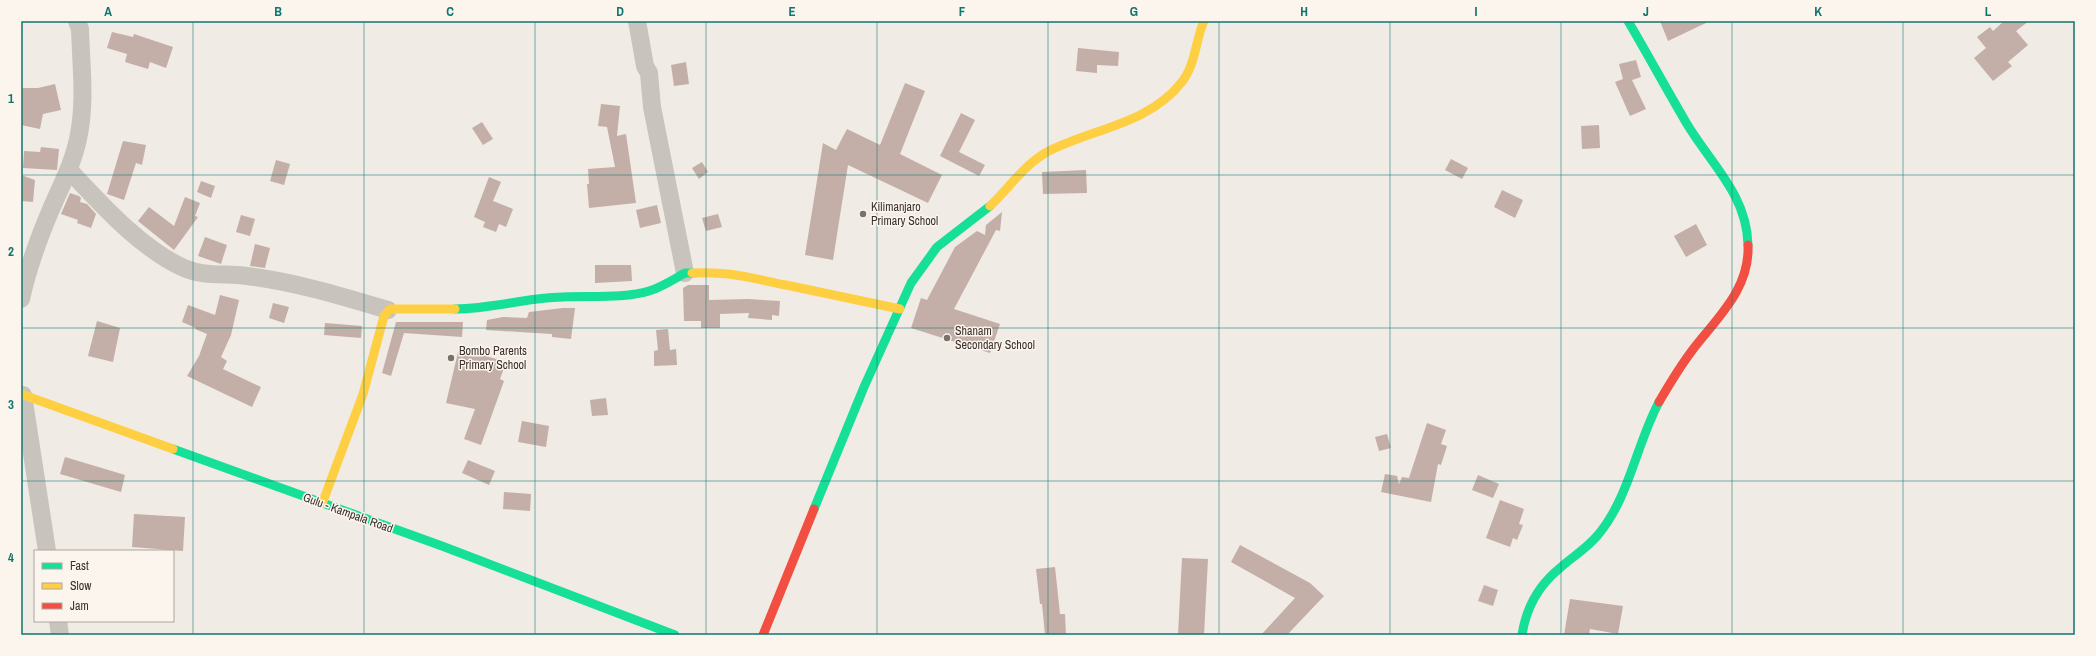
<svg xmlns="http://www.w3.org/2000/svg" width="2096" height="656" font-family="'Archivo Narrow',sans-serif">
	<style>
		.building { fill: #c3afa7 }
		.lines { fill: none; stroke-linecap: round; stroke-linejoin: round }
		.street { stroke: #c9c3be; stroke-width: 18 }
		.fast { stroke: #16e098; stroke-width: 9 }
		.slow { stroke: #ffcf43; stroke-width: 9 }
		.jam { stroke: #f24e42; stroke-width: 9 }
		.grid { fill: none; stroke: #0f766e; stroke-width: 1; stroke-opacity: 0.55 }
		.poi-dot { fill: #7a716c; stroke: #fbf5ee; stroke-width: 1.5 }
		.labels { text-anchor: middle; dominant-baseline: central; stroke-width: 3; stroke-linejoin: round; paint-order: stroke }
		.poi-label { font-size: 12px; fill: #3b302b; stroke: #fbf5ee; text-anchor: start }
		.street-label { font-size: 12px; fill: #3b302b; stroke: #fbf5ee }
		.neatline { fill: none; stroke: #0f766e; stroke-width: 1.5 }
		.grid-label { font-size: 13px; text-anchor: middle; font-weight: bold; fill: #0f766e }
	</style>
	<rect width="100%" height="100%" fill="#f0ebe5"/>
	<g class="building">
		<path d="M1660,21h50l-42,20z"/>
		<path d="M2004,21h25l-13,10 12,14 -20,17 4,4 -19,15 -19,-23 12,-10 -9,-11 13,-10 3,4z"/>
		<path d="M112,32l21,5 1,-3 39,13 -7,21 -16,-6 -2,7 -23,-7 2,-8 -20,-6z"/>
		<path d="M1078,48l41,4 -1,14 -21,-1v8l-21,-2z"/>
		<path d="M1636,60l5,17 -9,3 14,29 -16,7 -15,-34 8,-3 -4,-15z"/>
		<path d="M686,62l3,22 -15,2 -3,-21z"/>
		<path d="M905,83l20,8 -25,63 42,21 -14,28 -80,-38 -15,95 -28,-5 18,-112 13,7 11,-21 33,16z"/>
		<path d="M55,84l6,26 -18,4 -3,15 -19,-4v-37h17z"/>
		<path d="M601,104l19,2 -3,30 9,-2 10,69 -47,5 -2,-24h2l-1,-15 27,-2 -8,-40 -9,-1z"/>
		<path d="M961,113l14,7 -16,32 26,13 -6,11 -39,-20z"/>
		<path d="M482,122l11,17 -10,6 -11,-17z"/>
		<path d="M1599,125l1,23 -18,1 -1,-23z"/>
		<path d="M123,141l23,4 -4,20 -6,-2 -12,37 -17,-6z"/>
		<path d="M41,147l18,2 -2,21 -34,-2 1,-17 16,1z"/>
		<path d="M1451,159l17,9 -6,11 -17,-9z"/>
		<path d="M276,160l14,4 -6,21 -14,-4z"/>
		<path d="M702,162l6,10 -9,7 -7,-11z"/>
		<path d="M1086,170l1,23 -44,1 -1,-22z"/>
		<path d="M21,175l14,5 -2,22 -12,-1z"/>
		<path d="M489,177l12,5 -8,19 20,8 -7,18 -7,-3 -3,8 -13,-5 2,-5 -11,-5z"/>
		<path d="M201,181l14,5 -4,12 -14,-6z"/>
		<path d="M1502,190l21,10 -8,18 -21,-11z"/>
		<path d="M70,193l9,3 2,2 -1,4 7,2 9,10 -5,14 -14,-5 1,-3 -17,-6z"/>
		<path d="M185,197l15,6 -5,13 3,1 -24,33 -36,-29 11,-14 25,19z"/>
		<path d="M657,205l4,18 -21,5 -4,-18z"/>
		<path d="M1002,212l-2,19 -4,-1 -42,79 46,15 -10,29 -79,-25 10,-30 6,2 28,-53 22,-16 8,4 1,-10z"/>
		<path d="M718,214l4,13 -16,4 -4,-13z"/>
		<path d="M241,215l14,4 -5,17 -14,-4z"/>
		<path d="M1696,224l11,21 -21,12 -12,-21z"/>
		<path d="M205,237l22,8 -6,19 -23,-8z"/>
		<path d="M255,244l15,4 -5,20 -15,-2z"/>
		<path d="M595,265h36l1,16 -37,2z"/>
		<path d="M688,285h21v15l39,-1 32,2 -1,15 -7,-1v5l-24,-2 1,-5 -29,1v14h-19v-7h-17l-1,-33z"/>
		<path d="M220,295l19,5 -8,35 -10,22 6,4 -4,8 38,18 -9,20 -65,-31 12,-20 8,-22 -12,-5 1,-1 -14,-6 6,-17 27,10z"/>
		<path d="M273,303l16,4 -5,16 -15,-5z"/>
		<path d="M563,308h12l-4,31 -19,-2v-3l-66,-4 1,-10 16,-3 24,1 2,-6z"/>
		<path d="M97,321l23,7 -7,34 -25,-6z"/>
		<path d="M396,322h67l-1,15 -58,-4 -13,43 -9,-3z"/>
		<path d="M325,323l37,3 -1,12 -37,-3z"/>
		<path d="M668,329l2,21 6,-1 1,16 -23,1v-15l4,-1 -2,-20z"/>
		<path d="M459,348l47,14 -6,17 4,2 -23,64 -17,-6 11,-30 -29,-6z"/>
		<path d="M606,398l2,17 -16,1 -2,-16z"/>
		<path d="M522,421l27,5 -3,21 -28,-5z"/>
		<path d="M1427,423l19,7 -5,14 6,2 -6,19 -3,-1 -7,38 -50,-10 4,-18 12,2 2,8 3,-7 7,1z"/>
		<path d="M1387,434l4,14 -12,3 -4,-14z"/>
		<path d="M65,457l60,18 -4,17 -61,-18z"/>
		<path d="M468,460l27,11 -6,14 -27,-12z"/>
		<path d="M1478,475l21,9 -6,14 -21,-8z"/>
		<path d="M504,492l27,2 -1,17 -27,-2z"/>
		<path d="M1500,500l24,9 -5,15 4,1 -6,15 -4,-2 -3,9 -24,-9z"/>
		<path d="M134,514l51,3 -2,34 -51,-4z"/>
		<path d="M1240,545l70,38 14,13 -37,39h-26l34,-37 -64,-36z"/>
		<path d="M1182,558l26,1 -4,76h-26z"/>
		<path d="M1055,567l5,47h5l1,21h-21l-3,-31h-2l-4,-35z"/>
		<path d="M1484,585l14,5 -5,16 -15,-5z"/>
		<path d="M1570,599l53,7 -5,28 -28,-5 -1,6h-25z"/>
	</g>
	<g class="lines">
		<g class="street">
			<path d="M637,21l8,45 4,7 3,34 33,166"/>
			<path d="M69,170c32,34 72,79 115,98 20,9 41,5 63,8 48,6 94,20 141,34"/>
			<path d="M21,299c7,-32 18,-62 31,-92 10,-23 21,-44 26,-68 8,-36 3,-74 2,-110l-3,-8"/>
			<path d="M23,395l24,156"/>
			<path d="M58,621l2,14"/>
		</g>
		<g class="fast">
			<path d="M1628,21c20,34 39,69 59,103 24,40 60,71 61,121"/>
			<path d="M455,309c31,0 60,-8 91,-11 31,-4 75,2 103,-7 13,-4 25,-12 36,-18h7"/>
			<path d="M173,449l269,97 233,89"/>
			<path d="M814,509l50,-122 47,-104 26,-36 53,-41"/>
			<path d="M1522,635c4,-27 17,-50 38,-67 12,-11 26,-19 37,-32 32,-37 39,-91 62,-134"/>
		</g>
		<g class="slow">
			<path d="M990,206c19,-18 34,-41 57,-54 44,-23 102,-28 134,-69 15,-18 14,-42 23,-62"/>
			<path d="M692,273c37,-2 58,5 94,12 38,8 76,16 114,24"/>
			<path d="M21,394l152,55"/>
			<path d="M322,504l41,-110 21,-78 6,-7h65"/>
		</g>
		<g class="jam">
			<path d="M1659,402c11,-19 22,-37 35,-54 25,-32 56,-60 54,-103"/>
			<path d="M763,635l51,-126"/>
		</g>
	</g>
	<path class="grid" d="M193,21v614M364,21v614M535,21v614M706,21v614M877,21v614M1048,21v614M1219,21v614M1390,21v614M1561,21v614M1732,21v614M1903,21v614M21,175h2054M21,328h2054M21,481h2054"/>
	<g class="poi-dot">
		<circle cx="863" cy="214" r="4"/>
		<circle cx="947" cy="338" r="4"/>
		<circle cx="451" cy="358" r="4"/>
	</g>
	<g class="labels">
		<g class="poi-label">
			<text x="871" y="207">Kilimanjaro<tspan x="871" dy="14">Primary School</tspan></text>
			<text x="955" y="331">Shanam<tspan x="955" dy="14">Secondary School</tspan></text>
			<text x="459" y="351">Bombo Parents<tspan x="459" dy="14">Primary School</tspan></text>
		</g>
		<g class="street-label">
			<text transform="translate(348 513) rotate(20)">Gulu - Kampala Road</text>
		</g>
	</g>
	<rect width="2096" height="656" fill="none" stroke="#fbf5ee" stroke-width="44"/>
	<rect x="34" y="550" width="140" height="72" fill="#fbf5ee" stroke="#aea6a0"/>
	<rect x="42" y="563" width="20" height="6" fill="#16e098" stroke="#aea6a0"/>
	<text x="70" y="570" font-size="12" fill="#3b302b">Fast</text>
	<rect x="42" y="583" width="20" height="6" fill="#ffcf43" stroke="#aea6a0"/>
	<text x="70" y="590" font-size="12" fill="#3b302b">Slow</text>
	<rect x="42" y="603" width="20" height="6" fill="#f24e42" stroke="#aea6a0"/>
	<text x="70" y="610" font-size="12" fill="#3b302b">Jam</text>
	<rect x="22" y="22" width="2052" height="612" class="neatline"/>
	<g class="grid-label">
		<text x="108" y="16">A</text>
		<text x="278" y="16">B</text>
		<text x="450" y="16">C</text>
		<text x="620" y="16">D</text>
		<text x="792" y="16">E</text>
		<text x="962" y="16">F</text>
		<text x="1134" y="16">G</text>
		<text x="1304" y="16">H</text>
		<text x="1476" y="16">I</text>
		<text x="1646" y="16">J</text>
		<text x="1818" y="16">K</text>
		<text x="1988" y="16">L</text>
		<text x="11" y="103">1</text>
		<text x="11" y="256">2</text>
		<text x="11" y="409">3</text>
		<text x="11" y="562">4</text>
	</g>
</svg>
